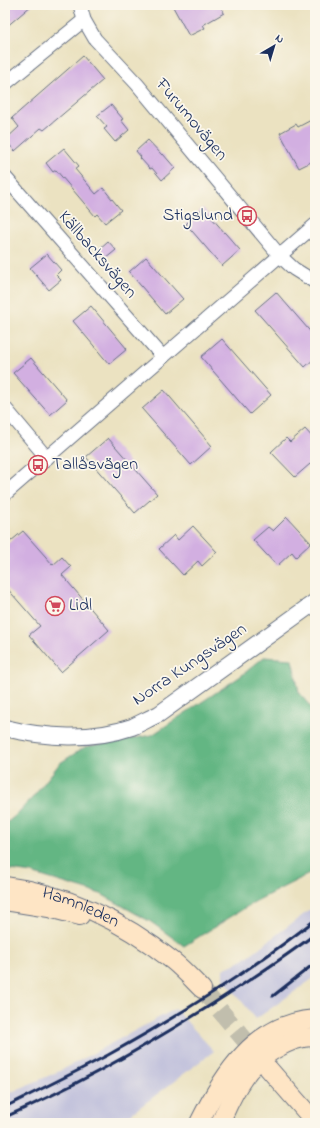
<svg xmlns="http://www.w3.org/2000/svg" width="320" height="1128" font-family="'Indie Flower',sans-serif">
	<style>
		.industrial { fill: #c2c2dc }
		.forest { fill: #63b683; stroke: #3f7270 }
		.building { fill: #d2afe1 }
		.lines { fill: none; stroke-linecap: round; stroke-linejoin: round }
		.secondary-tunnel { stroke: #c1bead; stroke-width: 18; stroke-dasharray: 18 9; stroke-linecap: butt }
		.minor-casing { stroke: #646e81; stroke-width: 15 }
		.tertiary-casing { stroke: #646e81; stroke-width: 18 }
		.secondary-casing { stroke: #646e81; stroke-width: 20 }
		.minor { stroke: #fff; stroke-width: 13 }
		.tertiary { stroke: #fff; stroke-width: 16 }
		.secondary { stroke: #fee5c5; stroke-width: 18 }
		.rail { stroke: #1b2f5e; stroke-width: 3 }
		.labels { text-anchor: middle; dominant-baseline: central; stroke-width: 3.5; stroke-linejoin: round; paint-order: stroke }
		.street-label { font-size: 18px; fill: #1b2f5e; stroke: #fbf7ec }
		.poi-label { font-size: 18px; fill: #1b2f5e; stroke: #fbf7ec; text-anchor: start }
	</style>
	<rect width="100%" height="100%" fill="#fbf7ec"/>
	<filter id="ink" filterUnits="userSpaceOnUse"><feTurbulence type="fractalNoise" baseFrequency=".025" numOctaves="2"/><feDisplacementMap in="SourceGraphic" scale="8" xChannelSelector="R" yChannelSelector="G"/><feConvolveMatrix kernelMatrix="1 2 1 2 8 2 1 2 1" color-interpolation-filters="sRGB"/></filter>
	<filter id="wash" filterUnits="userSpaceOnUse"><feTurbulence type="fractalNoise" baseFrequency=".012" numOctaves="4" result="noise"/><feDisplacementMap in="SourceGraphic" scale="16" xChannelSelector="R" yChannelSelector="G"/><feGaussianBlur stdDeviation="0.9" result="paint"/><feColorMatrix in="noise" values="0 0 0 0 0 0 0 0 0 0 0 0 0 0 0 0 0 1.4 0 .05"/><feComposite in="paint" operator="in"/></filter>
	<g filter="url(#wash)">
		<rect width="100%" height="100%" fill="#ebe2c1"/>
		<g class="industrial">
			<path d="M315,906v71l-59,42 -33,-41v-9l20,-9z"/>
			<path d="M175,1009l39,42 -95,72h-114v-28l57,-25z"/>
		</g>
		<path class="forest" d="M264,657l28,2 7,33 16,21v158l-59,30 -72,45 -33,-24 -50,-28 -70,-21 -26,-4v-45l10,-8 19,-20 26,-33 25,-16 67,-12 89,-59z"/>
		<g id="blocks">
			<g class="building">
				<path d="M5,5h27l-27,23z"/>
				<path d="M172,5h48l4,8 -21,12 2,3 -16,8z"/>
				<path d="M83,56l20,24 -59,50 -3,-2 -26,23 -10,-11 14,-13 -7,-9z"/>
				<path d="M111,105l12,14 -2,1 8,10 -14,12 -11,-13 3,-2 -10,-11z"/>
				<path d="M315,118v42l-16,8 -19,-35 16,-9 2,3z"/>
				<path d="M148,140l14,15 1,-1 12,14 -13,12 -10,-12 -2,1 -10,-11 1,-1 -5,-6z"/>
				<path d="M64,148l15,18 -4,3 21,25 7,-6 18,22 -16,13 -8,-9 -2,2 -39,-46 -3,2 -7,-9z"/>
				<path d="M203,208l37,42 -18,16 -36,-42z"/>
				<path d="M108,241l8,9 -11,9 -7,-9z"/>
				<path d="M47,254l14,16 -5,5 5,5 -12,10 -19,-22z"/>
				<path d="M146,257l37,42 -18,15 -36,-42z"/>
				<path d="M276,292l39,45v21l-10,9 -50,-57z"/>
				<path d="M91,306l36,43 -18,15 -36,-43z"/>
				<path d="M222,339l49,56 -21,19 -49,-57z"/>
				<path d="M31,358l36,42 -17,15 -37,-42z"/>
				<path d="M164,390l48,56 -21,19 -49,-56z"/>
				<path d="M305,429l10,11v29l-5,-5 -15,13 -24,-25 15,-14 4,4z"/>
				<path d="M108,438l49,56 -22,19 -49,-56z"/>
				<path d="M287,517l24,26 -15,14 -4,-5 -15,14 -24,-26 15,-13 5,4z"/>
				<path d="M193,526l24,26 -15,14 -4,-5 -15,14 -24,-26 15,-14 4,5z"/>
				<path d="M23,531l30,34 9,-8 9,10 -9,8 47,55 -48,42 -32,-37 11,-9 -35,-40v-40z"/>
			</g>
		</g>
	</g>
	<g filter="url(#ink)">
		<use href="#blocks" fill-opacity="0" stroke="#646e81" stroke-width="1"/>
		<g class="lines">
			<path class="secondary-tunnel" d="M202,989l58,69"/>
			<defs>
				<g id="minor">
					<path d="M80,5l4,15 11,19 42,45 143,172 14,13 21,13"/>
					<path d="M5,84l79,-64"/>
					<path d="M5,177l158,180"/>
					<path d="M5,408l42,50"/>
					<path d="M5,494l310,-269"/>
				</g>
				<path id="tertiary" d="M5,728c40,10 87,13 127,-1 9,-4 18,-9 27,-13l156,-112"/>
				<g id="secondary">
					<path id="s1" d="M5,886c63,8 119,36 168,75 11,9 20,19 29,28"/>
					<path d="M5,901l44,7 31,8"/>
					<path d="M268,1068l47,54"/>
					<path d="M199,1123c24,-49 56,-100 116,-104"/>
					<path d="M220,1123c7,-15 13,-30 23,-44 13,-21 47,-43 72,-42"/>
				</g>
			</defs>
			<use href="#minor" class="minor-casing"/>
			<use href="#tertiary" class="tertiary-casing"/>
			<use href="#secondary" class="secondary-casing"/>
			<use href="#minor" class="minor"/>
			<use href="#tertiary" class="tertiary"/>
			<use href="#secondary" class="secondary"/>
			<g class="rail">
				<path d="M273,996l42,-33"/>
				<path d="M5,1107c34,-17 69,-34 103,-52 72,-40 142,-84 207,-135"/>
				<path d="M5,1117c78,-34 152,-77 223,-123 29,-19 59,-38 87,-60"/>
			</g>
		</g>
	</g>
	<defs>
		<symbol id="bus-ring" viewBox="-11 -11 22 22"><circle r="9.5" fill="#fbf7ec" stroke="#d1495b" stroke-width="1.5"/><path d="M-5-6H5V4H4V6H2V4H-2V6H-4V4H-5ZM-3.5-4V0h7V-4ZM-3.5 1.2v1.5H-2V1.2ZM2 1.2v1.5H3.5V1.2Z" fill="#d1495b"/></symbol>
		<symbol id="supermarket-ring" viewBox="-11 -11 22 22"><circle r="9.5" fill="#fbf7ec" stroke="#d1495b" stroke-width="1.5"/><path d="M-6-5.5h2.5l.6 2H6L4.5 2H-2.5L-4.4-4H-6ZM-1.5 3.2a1.3 1.3 0 1 0 .1 0ZM3 3.2a1.3 1.3 0 1 0 .1 0Z" fill="#d1495b"/></symbol>
	</defs>
	<g fill-rule="evenodd">
		<use href="#bus-ring" x="236" y="205" width="22" height="22"/>
		<use href="#bus-ring" x="27" y="454" width="22" height="22"/>
		<use href="#supermarket-ring" x="44" y="595" width="22" height="22"/>
	</g>
	<g class="labels">
		<g class="street-label">
			<text transform="translate(191 120) rotate(50)">Furumovägen</text>
			<text transform="translate(97 255) rotate(49)">Källbacksvägen</text>
			<text transform="translate(190 665) rotate(-34)">Norra Kungsvägen</text>
			<text stroke="none"><textPath href="#s1" startOffset="79">Hamnleden</textPath></text>
		</g>
		<g class="poi-label">
			<text x="233" y="216" text-anchor="end">Stigslund</text>
			<text x="52" y="465">Tallåsvägen</text>
			<text x="69" y="606">Lidl</text>
		</g>
	</g>
	<rect width="320" height="1128" fill="none" stroke="#fbf7ec" stroke-width="20"/>
	<g transform="translate(274 46) rotate(38)" stroke="#fbf7ec" stroke-width="3" paint-order="stroke">
	<path d="M0-3L7 15L0 10L-7 15Z" fill="#1b2f5e"/>
	<text y="-6" font-size="11" font-weight="bold" text-anchor="middle" fill="#1b2f5e">N</text>
	</g>
</svg>
